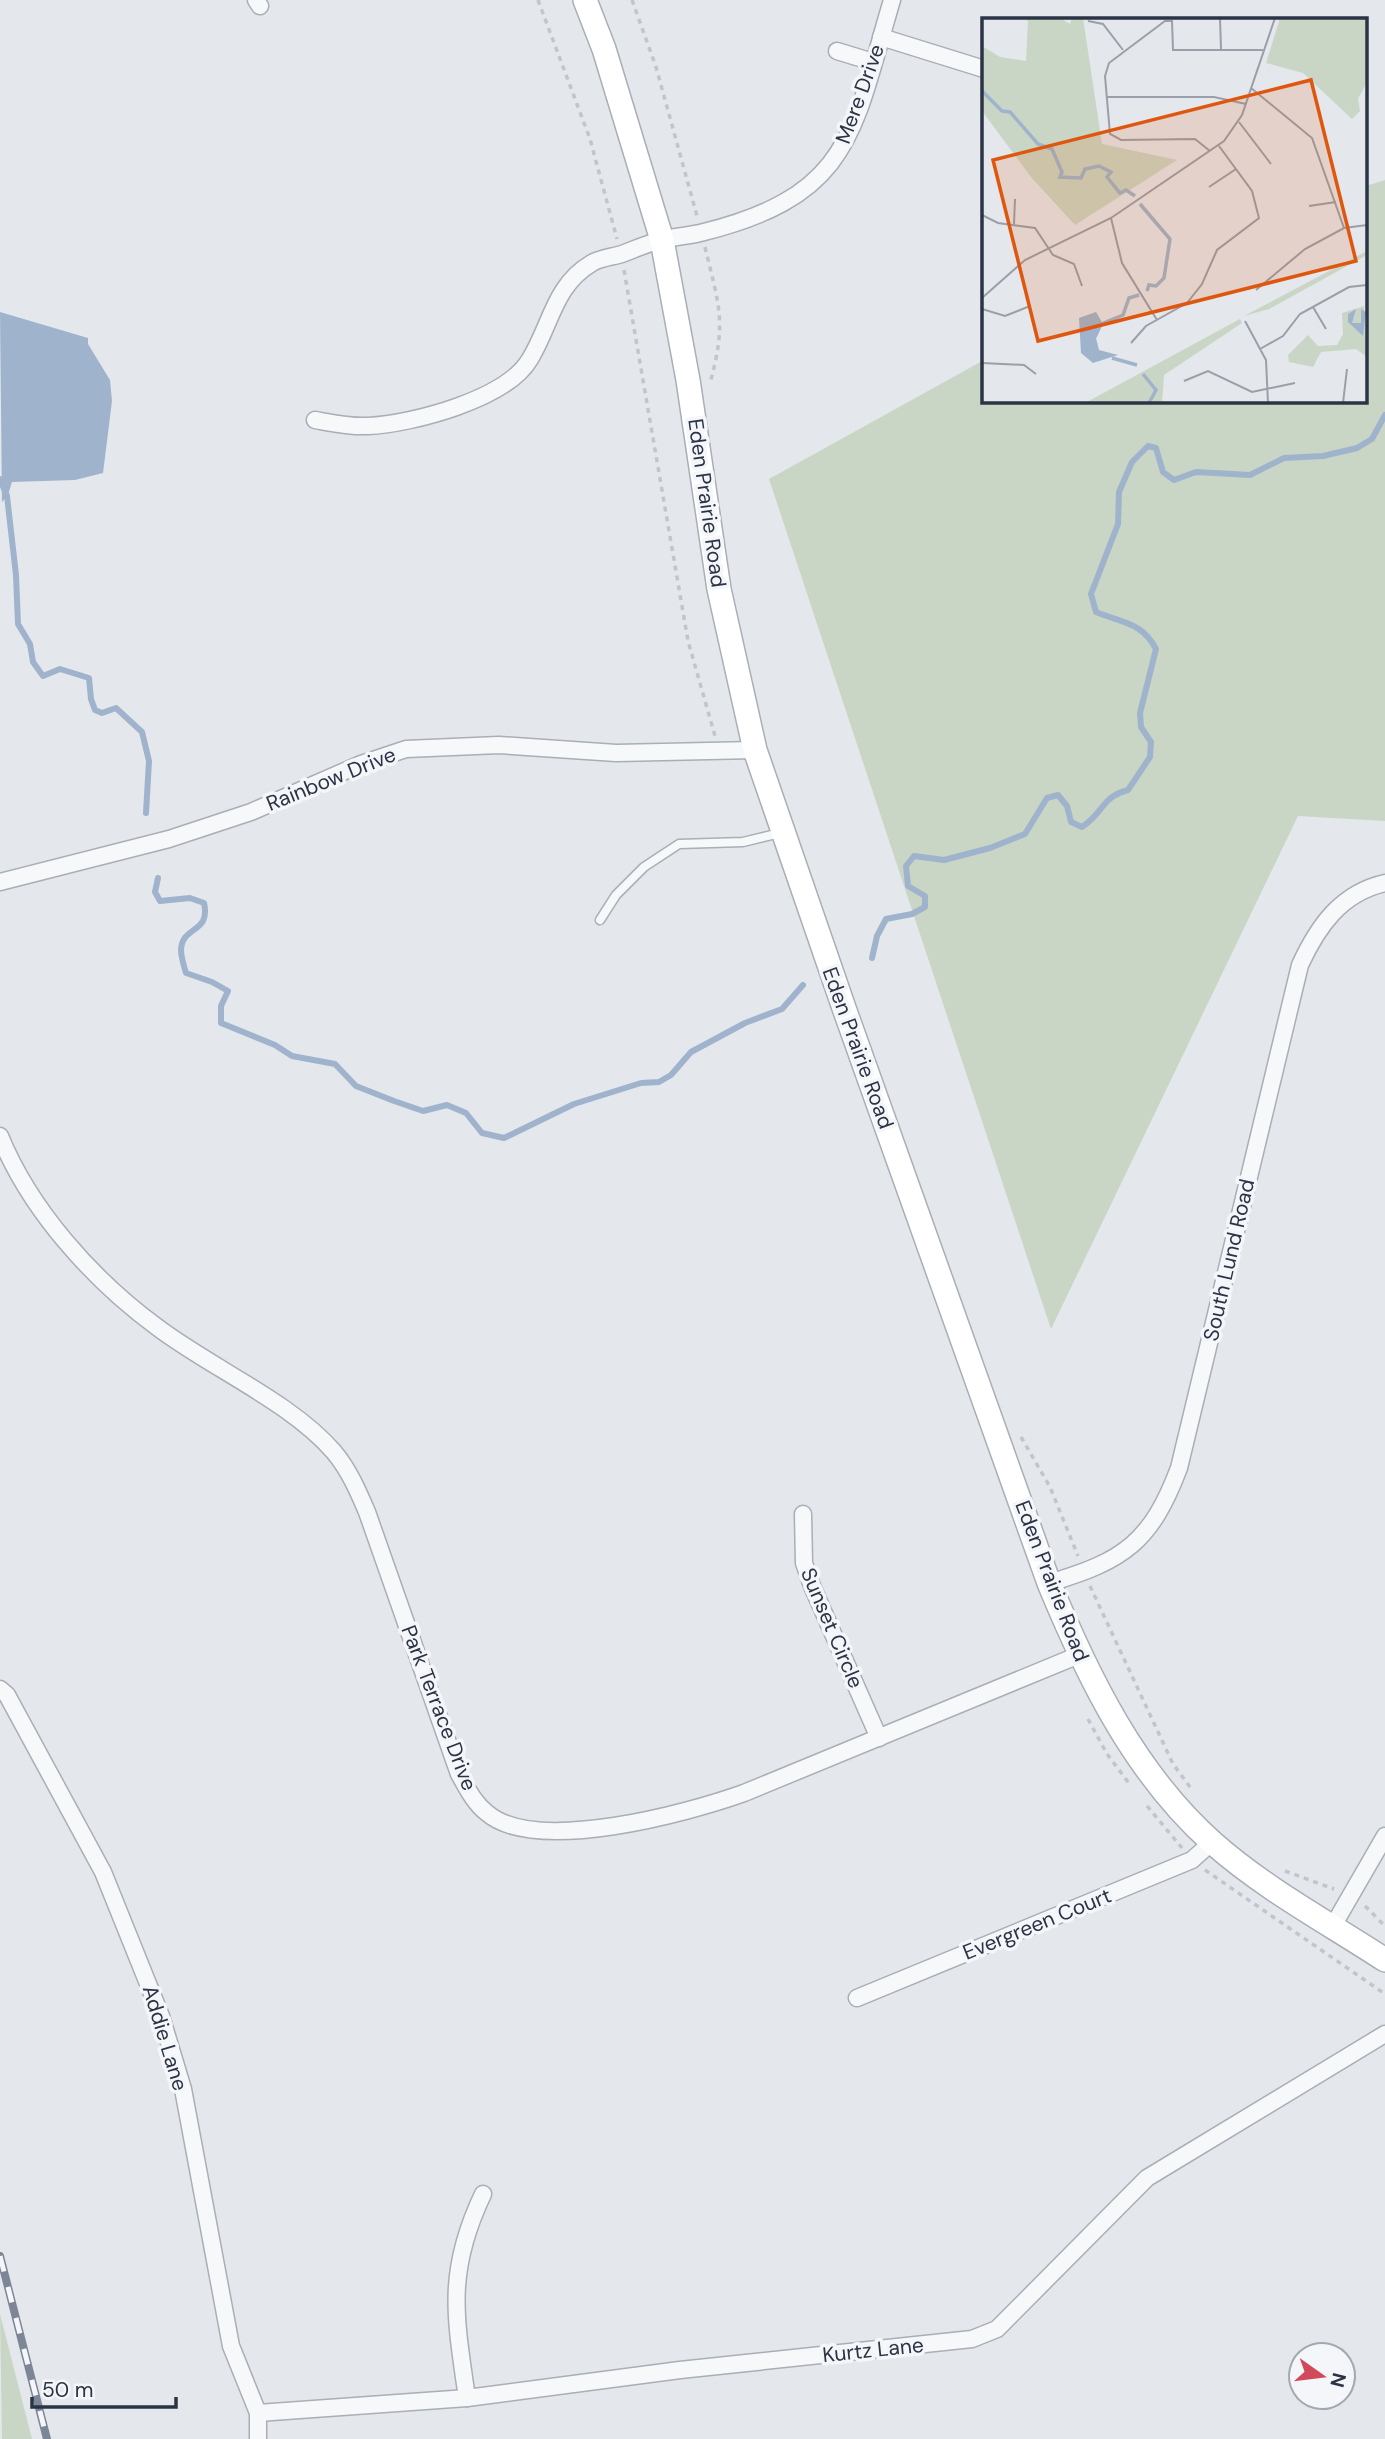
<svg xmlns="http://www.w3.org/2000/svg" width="1385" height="2439" font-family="'DM Sans',sans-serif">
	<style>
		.green { fill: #c9d6c5 }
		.water { fill: #9fb4cc }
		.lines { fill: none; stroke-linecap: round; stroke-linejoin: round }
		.stream { stroke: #9fb4cc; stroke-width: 6 }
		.service-casing { stroke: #a9aeb7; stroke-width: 11 }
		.minor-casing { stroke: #a9aeb7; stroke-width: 19 }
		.secondary-casing { stroke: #a9aeb7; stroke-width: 26 }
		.path { stroke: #c2c5cb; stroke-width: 3.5; stroke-dasharray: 5 5; stroke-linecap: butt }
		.service { stroke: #f7f8fa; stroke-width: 8 }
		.minor { stroke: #f7f8fa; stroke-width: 16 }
		.secondary { stroke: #fff; stroke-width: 23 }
		.rail-casing { stroke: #7d8696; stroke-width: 8 }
		.rail { stroke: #f4f6f9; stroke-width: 5; stroke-dasharray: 16; stroke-linecap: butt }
		.labels { text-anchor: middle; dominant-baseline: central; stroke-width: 7; stroke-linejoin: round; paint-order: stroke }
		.street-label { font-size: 21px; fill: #2b3445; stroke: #f4f6f9 }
		.inset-river { fill: none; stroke: #9fb4cc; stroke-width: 3.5 }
		.inset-road { fill: none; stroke: #9a9fa9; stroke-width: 2 }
		.view { fill: #df570f; fill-opacity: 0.15; stroke: #df570f; stroke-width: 3.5 }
		.inset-edge { fill: none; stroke: #2b3445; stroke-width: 3.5 }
	</style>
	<rect width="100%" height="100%" fill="#e4e7ec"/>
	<g class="green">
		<path d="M1385,180v641l-87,-5 -247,513 -282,-850 215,-119v41h382v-215z"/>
		<path d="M0,2314l32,125h-30z"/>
	</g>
	<path class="water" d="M0,312l88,26v6l22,36 2,21 -9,72 -28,7 -63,2 -4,13 -6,7z"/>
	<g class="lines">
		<g class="stream">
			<path d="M0,479l7,17 9,79 2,49 12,20 3,18 10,14 17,-7 29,9 2,21 4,11 7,3 14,-5 26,24 7,29 -3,52"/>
			<path d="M158,878l-3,14 5,9 30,-3 14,5c7,31 -22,22 -23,47 0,7 3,16 5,23l26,9 16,9 -7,15v17l54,22 17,11 43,8 21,22 38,15 29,10 24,-6 19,8 16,20 22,5 70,-34 67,-21 18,-1 12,-7 20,-23 54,-29 37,-14 21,-24"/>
			<path d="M872,958l5,-22 9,-17 26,-5 13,-7v-11l-17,-10 -2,-20 8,-10 30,4 46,-12 35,-14 22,-36 11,-3 9,11 4,16 11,5c22,-14 19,-30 46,-37l22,-33 1,-15 -10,-15 -1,-14 16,-64c-14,-27 -34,-26 -60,-37l-5,-18 27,-70 1,-32 13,-30 16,-16 8,2 7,24 11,8 22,-8 54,3 34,-17 39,-2 34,-8 15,-9 13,-24"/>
		</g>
		<defs>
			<path id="service" d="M600,920l16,-25 28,-28 35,-23 64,-2 37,-9"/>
			<g id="minor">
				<path d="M256,0l4,6"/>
				<path d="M881,37l103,32"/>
				<path d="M837,51l36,11"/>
				<path d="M315,420c17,3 35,7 53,6 44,-2 139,-27 162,-67 21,-34 24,-74 62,-96 8,-5 20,-6 30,-9 13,-5 26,-11 40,-14 14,-4 28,-4 42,-8 148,-37 149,-101 188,-232"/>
				<path d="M0,882l169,-43 82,-27 110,-48 45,-15 93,-4 117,8 139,-3"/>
				<path d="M0,1136c30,74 93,144 157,191 54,41 134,75 177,125 15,18 24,39 33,60l92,262c8,14 15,29 28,39 49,42 201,0 257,-20l335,-138"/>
				<path d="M803,1514l1,49 8,23 67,152"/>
				<path d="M1049,1583c75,-22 102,-41 130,-115l121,-503c18,-39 41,-72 85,-82"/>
				<path d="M0,1689l7,6 96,177 58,144 22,73 48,257 27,67v26"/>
				<path d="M1333,1926l52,-90"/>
				<path d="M857,1998l335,-138 20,-18"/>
				<path d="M467,2398c-12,-83 -21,-126 16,-204"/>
				<path d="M258,2413l209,-15 213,-28 292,-31 25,-10 150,-151 238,-144"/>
			</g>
			<path id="secondary" d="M585,0l19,49 58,191 26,140 31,209 36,161 89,258 205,575c39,94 86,191 164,260 52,46 114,79 172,117"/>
		</defs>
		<use href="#service" class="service-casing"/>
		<use href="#minor" class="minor-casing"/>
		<use href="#secondary" class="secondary-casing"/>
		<g class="path">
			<path d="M538,0l52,139 27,100"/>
			<path d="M632,0l24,67 41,149"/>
			<path d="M705,247c14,59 22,75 5,136"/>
			<path d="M624,270l64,371 27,95"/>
			<path d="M1021,1437l29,50 28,69"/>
			<path d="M1090,1586l83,178 20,27"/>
			<path d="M1088,1719l19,35 24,32"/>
			<path d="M1147,1806l35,42"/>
			<path d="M1205,1870l180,124"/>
			<path d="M1285,1871l49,18"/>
			<path d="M1365,1906l20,20"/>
		</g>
		<use href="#service" class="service"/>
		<use href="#minor" class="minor"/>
		<use href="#secondary" class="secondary"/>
		<defs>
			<path id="rail" d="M0,2256l47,183"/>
		</defs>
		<use href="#rail" class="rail-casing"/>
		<use href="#rail" class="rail"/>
	</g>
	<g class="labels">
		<g class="street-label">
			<text transform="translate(860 94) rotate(-70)">Mere Drive</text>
			<text transform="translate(707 503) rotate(82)">Eden Prairie Road</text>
			<text transform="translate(331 779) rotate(-22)">Rainbow Drive</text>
			<text transform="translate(858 1048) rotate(70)">Eden Prairie Road</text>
			<text transform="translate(1229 1260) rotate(-77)">South Lund Road</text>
			<text transform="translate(1052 1581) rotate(69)">Eden Prairie Road</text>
			<text transform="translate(832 1628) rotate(67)">Sunset Circle</text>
			<text transform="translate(439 1708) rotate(69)">Park Terrace Drive</text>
			<text transform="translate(1037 1924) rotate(-22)">Evergreen Court</text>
			<text transform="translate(165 2038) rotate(73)">Addie Lane</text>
			<text transform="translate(873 2350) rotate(-6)">Kurtz Lane</text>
		</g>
	</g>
	<g transform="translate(982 18)">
		<rect width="385" height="385" fill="#e4e7ec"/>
		<path d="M42,0h36l10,6 2,-6h11l19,126 75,16 -102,65 -44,-48 -49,-66v-65l18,11 26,4 2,-40zM298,0h87v64l-9,17 2,12 -8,8 -49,-46 -37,-10zM385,233v4l-98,54 -25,7zM382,288l3,51 -11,-8 -35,3 -8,15 -24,-5 -1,-7 20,-20 10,11 19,-1 6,-11 -1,-21zM258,301l2,4 -78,52 -2,28h-77z" fill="#c9d6c5"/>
		<path d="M374,291l-4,14h9v-14l5,3 -3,24 -15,-14v-8zM114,294l7,12 -8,10 4,16 19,5 -25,8 -12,-10 -2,-35z" fill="#9fb4cc"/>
		<path class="inset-river" d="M0,73l20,20 8,1 28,32 14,5 10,23 -2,5 21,1 4,-9 14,-3 12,6 -4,5 13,16 6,-3 9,6M158,186l30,35 -6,39 -8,8 -7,-1 -2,6M113,319l6,-13 22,-9 6,-17 10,-3M130,340l25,7M161,356l13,16 -7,13"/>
		<path class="inset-road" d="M238,0l1,31M106,3l15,3 20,26M269,70l61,50 32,90M124,79h108l32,7M257,104l32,42M228,133l-15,-12 -74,1 -11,-6 -5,-58 4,-13 56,-42h7l1,29h90M227,169l27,-18M327,188l27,-4M0,197l16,8 37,5 18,27 21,9 8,22M129,200l11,45 35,57M32,206l1,-25M274,272l49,-41 39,-21 23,-3M0,280l43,-38 86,-42 113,-77 18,-26 33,-97M331,289l13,22M0,291l23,7 25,-10M263,303l21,39 2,43M149,325l15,-17 41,-23 15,-19 15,-34 42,-32 -7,-27 -33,-45M278,331l23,-13 17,-22 49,-27 18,-2M0,345l42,2 12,9M202,363l24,-10 44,21 43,-9M361,385l4,-34"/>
		<path class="view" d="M329,62l45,181 -318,80 -45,-181z"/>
		<rect width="385" height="385" class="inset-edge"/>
	</g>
	<g transform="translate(1322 2376) rotate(104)"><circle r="33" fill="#f4f6f9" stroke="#a4a8b1" stroke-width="2"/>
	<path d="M0-5L12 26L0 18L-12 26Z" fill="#d1495b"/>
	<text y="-10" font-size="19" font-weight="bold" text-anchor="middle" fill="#2b3445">N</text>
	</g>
	<path d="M32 2397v10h144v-10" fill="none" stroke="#2b3445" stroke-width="3.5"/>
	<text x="42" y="2397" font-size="21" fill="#2b3445" stroke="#f4f6f9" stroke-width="5" paint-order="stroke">50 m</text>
</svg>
